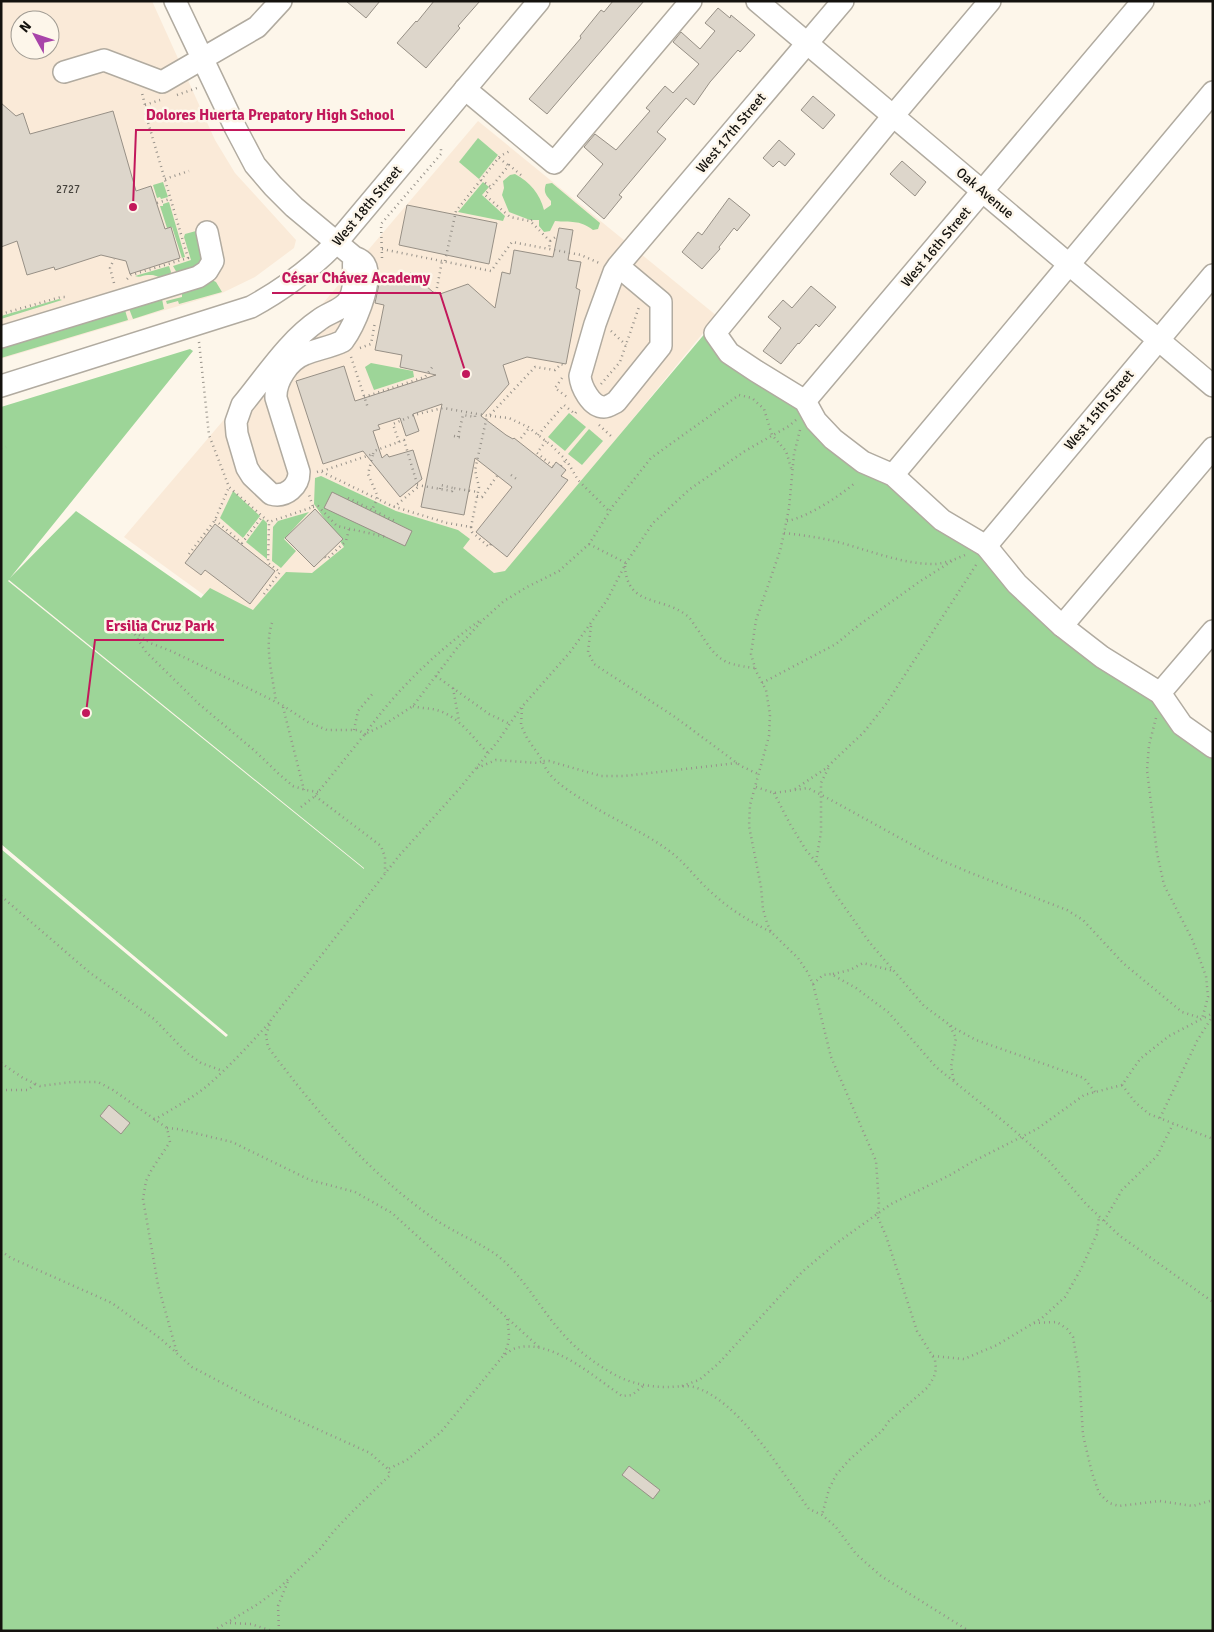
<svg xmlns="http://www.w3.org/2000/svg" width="1214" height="1632" font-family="Signika,sans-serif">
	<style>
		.education { fill: #faead8; fill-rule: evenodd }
		.green { fill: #9dd598; fill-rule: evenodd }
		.building { fill: #ddd6cb; stroke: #979086 }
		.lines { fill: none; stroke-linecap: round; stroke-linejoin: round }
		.minor-casing { stroke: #b1aba0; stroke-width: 24 }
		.path { stroke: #97928a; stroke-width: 2.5; stroke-dasharray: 1 4; stroke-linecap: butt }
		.minor { stroke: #fff; stroke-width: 21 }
		.labels { text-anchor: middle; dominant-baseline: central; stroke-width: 5; stroke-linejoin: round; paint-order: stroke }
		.number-label { font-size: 11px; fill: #46433d }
		.street-label { font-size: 14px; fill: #14120e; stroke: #fdf6ea }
		.leader { fill: none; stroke: #c2185b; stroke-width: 2 }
		.callout-dot { fill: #c2185b; stroke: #fdf6ea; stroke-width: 2 }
		.callout-label { font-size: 15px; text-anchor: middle; font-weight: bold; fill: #c2185b; stroke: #fdf6ea; stroke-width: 5; stroke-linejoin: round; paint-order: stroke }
	</style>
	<rect width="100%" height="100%" fill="#fdf6ea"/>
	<g class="education">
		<path d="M1,1h151l63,139 20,33 61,67 -2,8 -39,29 -33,16 -221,66zM20,20h30v30h-30z"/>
		<path d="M478,121l239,195 -221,270 -237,49 -135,-98z"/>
	</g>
	<g class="green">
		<path d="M478,138l20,17 -19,24 -20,-17z"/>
		<path d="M515,174c15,8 25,20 29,36l7,-5v-4c-5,-6 -8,-9 -5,-17l6,-1 48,40 -2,6 -5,1c-15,-11 -21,-7 -38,-9l-5,10 -6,1 -5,-6v-6h-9l-21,-8 -7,-17 2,-7 -1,-7 7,-6z"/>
		<path d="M163,182l5,15 -7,2 -1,-2 -3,1 -4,-13z"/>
		<path d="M483,182l6,5 -7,8 23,21 -2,5 -45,-9z"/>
		<path d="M169,202l16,55 -3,1 -10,-31 -5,1 -7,-22h3v-2z"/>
		<path d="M196,231l2,2 4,27 -8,8 -17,5 -4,-7 18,-6 -7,-23 1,-3z"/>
		<path d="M169,266l2,6 -1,3c-14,5 -11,-1 -22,0 -5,0 -8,3 -13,1z"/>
		<path d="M210,279l6,3 6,10 -43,12 -1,-3 -11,3 -1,-3 16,-4v-7z"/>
		<path d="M59,299l3,1 -61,19v-3z"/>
		<path d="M162,299l2,10 -31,10 -5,-13z"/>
		<path d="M124,307l4,13 -127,38v-14z"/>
		<path d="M707,331l186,148 57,50 186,154 77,74v874h-1212v-782l225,188 2,-2 -227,-191v-437l189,-58 3,2 -183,227 66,-67 125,87 9,-10 43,22 33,-38 26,1 32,-26 -30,-43 1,-26 6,-2 75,35 62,19 12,9 -7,9 31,25 11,-2zM9,580l355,288v1l-356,-288z"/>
		<path d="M371,363l42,8 1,6 -40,13 -9,-23z"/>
		<path d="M569,413l17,14 -21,24 -17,-14z"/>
		<path d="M589,429l14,12 -21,24 -14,-11z"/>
		<path d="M233,491l27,25 -17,22 -23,-20z"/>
		<path d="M309,512l-25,27 12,12 -15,17 -9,-7 1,-34 5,-6z"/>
		<path d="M263,519l4,4v36l-21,-17z"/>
	</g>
	<g class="building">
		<path d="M346,1h34l-14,17z"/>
		<path d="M434,1h46l-22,25 2,2 -34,40 -29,-25 19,-22 1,1z"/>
		<path d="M613,1h31l-97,113 -18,-15 52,-61 -1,-2 21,-26 3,2z"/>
		<path d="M718,8l12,10 1,-3 24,20 -15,17 -2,-2 -28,32 -16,23 -8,-7 -29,34 9,7 -47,56 3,2 -18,22 -27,-23 26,-32 -19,-17 11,-13 21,16 34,-39 -4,-3 19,-22 8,7 26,-29 -26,-22 8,-10 19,17 15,-18 -10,-8z"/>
		<path d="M813,96l22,19 -12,14 -22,-19z"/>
		<path d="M1,103l15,13 7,-3 7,21 83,-23 23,80 15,-5 14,43 6,-2 9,31 -50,16 -4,-13 -25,-6 -46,15 -1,-3 -27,8 -10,-34 -16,6z"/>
		<path d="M779,140l16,14 -10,12 -6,-5 -6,6 -10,-9z"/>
		<path d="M902,161l24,21 -11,14 -25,-22z"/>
		<path d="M729,198l21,17 -13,16 -3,-3 -15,19 1,2 -18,20 -20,-17 16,-20 4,3z"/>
		<path d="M407,205l90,18 -8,41 -90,-19z"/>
		<path d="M559,228l14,2 -5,30 13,2 -5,26 4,2 -14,74 -39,-7 -24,8 6,19 -28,32 25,19 7,4 1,-1 38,30 4,-6 10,8 -5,6 7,4 -61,77 -31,-25 36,-45 -37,-29 -11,57 -43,-8 21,-103 -29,10 6,17 -13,5 -6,-18 -22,7 2,4 -7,2 9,27 5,-4 2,3 24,-7 9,29 -22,18 -37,-46 -40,13 -27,-83 48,-15 11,35 81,-26 -36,-8 2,-12 -27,-5 9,-45 -9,-2 4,-19 32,-11 22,19 7,2 28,-10 27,24 7,-36 8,2 4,-24 39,7z"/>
		<path d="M811,286l25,21 -17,20 -3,-3 -17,20 -1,-1 -17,21 -18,-13 18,-23 -13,-11 15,-17 9,8z"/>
		<path d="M332,492l80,39 -7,15 -81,-38z"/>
		<path d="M315,509l28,30 -29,28 -29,-29z"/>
		<path d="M215,524l60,47 -25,33 -45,-34 -4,5 -16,-12z"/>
		<path d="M109,1105l21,18 -9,11 -21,-18z"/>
		<path d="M629,1466l31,24 -7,9 -31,-24z"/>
	</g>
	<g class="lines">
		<defs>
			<g id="minor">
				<path d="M175,1l60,126 20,38 18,21 21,21 60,50c5,2 10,4 12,10 6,18 -12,59 -23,74 -12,6 -26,8 -38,13 -16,6 -30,27 -29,44l23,74c0,14 -13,26 -28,22l-19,-18 -5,-8 -10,-34 -1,-12 6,-17c24,-29 46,-64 77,-85 10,-8 25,-10 31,-22 7,-15 2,-27 4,-41"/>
				<path d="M757,1l456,385"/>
				<path d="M990,1l-97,115 -178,217 14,20 27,18 49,30 11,20 17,18 30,23 30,13 49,45 44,26 31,38 45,42 40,31 58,36 22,32 31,22"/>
				<path d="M64,72l40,-12 58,22 95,-55 24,-26"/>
				<path d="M465,89l89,74 137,-162"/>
				<path d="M618,266l43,36v44l-45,56c-4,2 -8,5 -12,5 -13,0 -23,-20 -24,-31l15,-52 19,-52 4,-6 225,-265"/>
				<path d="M1,337l197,-60 9,-6 6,-10 -6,-29"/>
				<path d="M1,386l250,-79c33,-18 60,-38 86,-65l202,-241"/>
				<path d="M805,401l338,-400"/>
				<path d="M893,475l320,-383"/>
				<path d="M986,546l227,-271"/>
				<path d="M1062,626l151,-178"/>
				<path d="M1160,693l53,-62"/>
			</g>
		</defs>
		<use href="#minor" class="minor-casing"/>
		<g class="path">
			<path d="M177,95l20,-7"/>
			<path d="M145,105l15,-5"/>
			<path d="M499,158l10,8"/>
			<path d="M521,175l-12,-10 -24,30 25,22 20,4"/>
			<path d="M165,179l24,-8"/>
			<path d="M481,180l10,7"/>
			<path d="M157,203l13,-4"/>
			<path d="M532,220l-2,1 20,20 -1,8"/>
			<path d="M550,241l7,-5"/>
			<path d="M382,249l109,22 21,-29 69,13 18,8"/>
			<path d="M382,258l-1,-34 60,-70v-6"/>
			<path d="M445,261l11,-50 44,-55 10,-5"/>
			<path d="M127,279l4,-4 57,-17 -43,-146 1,-3 -4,-16"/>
			<path d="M114,283l-4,-15 4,-9"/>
			<path d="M436,293l6,-32"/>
			<path d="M1,314l60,-17h6"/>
			<path d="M611,331l15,14"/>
			<path d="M199,342l10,93 20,52 40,35 44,-15 -4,-12"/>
			<path d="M360,348l11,-4 4,-22"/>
			<path d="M351,357l17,51"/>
			<path d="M562,378l-7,10 12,9"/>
			<path d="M601,384l19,-22 19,-55"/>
			<path d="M364,397l61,-20 8,-11"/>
			<path d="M490,416l19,2 19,9 24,19 15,15 11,19 31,31"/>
			<path d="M796,420l-7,6 -44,25 -55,38 -37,34 -27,40 -19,37 -36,51 -51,58 -22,32 -38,47 -62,69 -127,163 -5,15 2,12c48,64 101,127 168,173 19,13 43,22 62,36 27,22 42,53 65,78 13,15 30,28 47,38 18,11 37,15 58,15 8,0 18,-2 26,0 45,13 88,86 115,122l13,6 13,11 21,28 25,22 88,55"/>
			<path d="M599,425l13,12"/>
			<path d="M800,430l-6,24 -5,54 -5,25 -4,18 -24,69 -5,34 5,17 10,19 4,24 -1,22 -19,69 -1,21 12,61 2,22 4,14 4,9 27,26 10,15 5,11 18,73 45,104 3,43 -2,11 9,21 31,95 18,29 1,9 -2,8 -6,10 -39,34 -7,10 -33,29 -13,15 -7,14 -7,26"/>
			<path d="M538,435l26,-30 11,9 2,-3"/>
			<path d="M454,436l9,2"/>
			<path d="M458,437l5,-22 12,2v-2"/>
			<path d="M521,438l8,-10"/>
			<path d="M546,441l-9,12 16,13"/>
			<path d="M399,442l-6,-18 21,-9 29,-7 46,8 46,-49 20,3 6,-6 3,1"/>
			<path d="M1,448l5,-1"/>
			<path d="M373,454l1,-3 30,-11 14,47 -24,20"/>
			<path d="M561,466l5,-6"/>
			<path d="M322,471l51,-17 -5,20 10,23 -6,13"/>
			<path d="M317,472l3,-1 72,35 55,17 24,4 8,-40 -4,-17 12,-54"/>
			<path d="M511,475l7,5"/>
			<path d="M417,485l35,6 1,-3 25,4"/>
			<path d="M440,489l1,-4 12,3"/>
			<path d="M477,496l5,1 15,-21"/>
			<path d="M348,498l49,24"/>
			<path d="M313,507l5,-1 19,20 49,11"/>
			<path d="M215,520l27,23 20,-26"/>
			<path d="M787,521c21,-4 51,-24 68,-38"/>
			<path d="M471,527l1,5 17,15 2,-3"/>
			<path d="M784,533c17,2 33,4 50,8 32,8 69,24 102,23 10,-1 20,-5 29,-9"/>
			<path d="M589,544l37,19"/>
			<path d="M189,554l26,-34 14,-33"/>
			<path d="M325,557l2,2 19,-18 3,-12"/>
			<path d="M625,566c2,41 37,30 61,49 5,3 8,10 12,15 19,29 22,34 57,38"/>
			<path d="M264,594l16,-22 -12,-9 1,-41"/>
			<path d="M272,623c-8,24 1,54 4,79"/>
			<path d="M591,626l-3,26 6,12 81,53 66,49 17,8"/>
			<path d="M131,629l19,14 21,8 85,41 26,13 26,17 19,8h31l7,4c32,-45 73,-84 117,-115"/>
			<path d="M132,630l14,22 53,52 56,47 25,24 13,11 13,4 12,2"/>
			<path d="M436,676l53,38 21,10"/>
			<path d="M762,683l74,-39 23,-19 60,-43 33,-21"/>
			<path d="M453,688l6,33"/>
			<path d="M413,706c6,2 13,2 19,3 25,4 40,28 56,44"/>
			<path d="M283,707l21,83"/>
			<path d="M522,708l-1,17 6,13 16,23h6l52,15h23l113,-13"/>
			<path d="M1156,718l-7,27 -2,25 10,83 7,32 28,54 14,37 2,21 -6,22"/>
			<path d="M354,730l4,-19 16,-19"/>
			<path d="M477,768l19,-8 42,3 5,-2c4,18 28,31 43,41 26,17 56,29 82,48 16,11 28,29 43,42 18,17 38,29 60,40"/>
			<path d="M756,787l18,6 34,-5 23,12 107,59 33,14 96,37 16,10 40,43 59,49 19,6"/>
			<path d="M795,789l30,-20 39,-37 22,-28 92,-142"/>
			<path d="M774,793l16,31 16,26 15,18 10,20 39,55 54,63 30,22 22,12 108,38 11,14"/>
			<path d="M315,796l66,50 4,11v16"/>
			<path d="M301,807l14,-11 50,-62 17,-8 31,-20 44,-58 26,-28 21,-19 23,-14 32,-16 30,-27 24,-38 38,-48 88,-63 13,3 12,11 8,26 14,16 6,20"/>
			<path d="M816,862l5,-30v-49l9,-18"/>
			<path d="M1,896l88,76 65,47 33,34 14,10 22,8"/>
			<path d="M833,974l17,-4 13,-7 31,8"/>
			<path d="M813,984l10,-9 8,-1 25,14 32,24 48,55 72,58 41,36 37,43 34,32 93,66"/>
			<path d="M950,1026l6,12 -5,29 3,14"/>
			<path d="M1,1063l22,15 17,8 32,-4h26l15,8 54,38 3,14 -18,27 -6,12 -3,18 15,86 19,68"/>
			<path d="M1122,1085l13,17 14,12 64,25"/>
			<path d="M1,1090h27l7,-6"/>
			<path d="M1160,1118l37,-77 15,-24"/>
			<path d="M154,1120c18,-11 37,-21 53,-34 22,-19 42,-41 62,-63"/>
			<path d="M167,1128l11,1 54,13 78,38 45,12 37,21 147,134"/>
			<path d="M1104,1221l18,-31 35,-34 16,-32"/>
			<path d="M1,1251l10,7 101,45 49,36 31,28 70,37 108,49 18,16"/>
			<path d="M1034,1323l23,-1 10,7 6,8 6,35 4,63 9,38 7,20 10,10 10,3 41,-5 33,5 20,-6"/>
			<path d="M504,1354c7,-13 5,-22 3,-36"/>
			<path d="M933,1356l31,3 33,-14 45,-27 23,-21 16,-28 16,-35 2,-17"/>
			<path d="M682,1386l17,-6 19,-16 84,-92 32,-27 57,-41 59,-29 22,-13 65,-33 47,-34 38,-10 18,-26 29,-23 44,-23"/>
			<path d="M230,1623l21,1 21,7"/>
			<path d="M213,1631l45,-27 20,-15 42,-40 14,-18 18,-19 38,-37 -2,-6 19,-9 34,-28 62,-76c4,-3 9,-7 13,-8 36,-10 79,30 106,48l10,-1 11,-9"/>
			<path d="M279,1631l-1,-25 11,-27"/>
		</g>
		<use href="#minor" class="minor"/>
	</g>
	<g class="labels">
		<g class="number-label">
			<text x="68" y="189">2727</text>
		</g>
		<g class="street-label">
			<text transform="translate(731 133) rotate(-50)">West 17th Street</text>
			<text transform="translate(985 193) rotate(40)">Oak Avenue</text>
			<text transform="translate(367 206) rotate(-50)">West 18th Street</text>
			<text transform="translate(936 247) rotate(-50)">West 16th Street</text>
			<text transform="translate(1099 410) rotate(-50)">West 15th Street</text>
		</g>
	</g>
	<path class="leader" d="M133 207L136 130H405M466 374L440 293H272M86 713L95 640H224"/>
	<g class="callout-dot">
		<circle cx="133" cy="207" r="5"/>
		<circle cx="466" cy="374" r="5"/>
		<circle cx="86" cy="713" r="5"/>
	</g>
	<g class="callout-label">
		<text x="270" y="120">Dolores Huerta Prepatory High School</text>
		<text x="356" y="283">César Chávez Academy</text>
		<text x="160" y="631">Ersilia Cruz Park</text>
	</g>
	<rect width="1214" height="1632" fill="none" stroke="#14120e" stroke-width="5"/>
	<g transform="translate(35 35) rotate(310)"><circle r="24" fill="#fdf6ea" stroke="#a09b92"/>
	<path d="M0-4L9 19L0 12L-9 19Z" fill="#a844a9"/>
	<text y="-8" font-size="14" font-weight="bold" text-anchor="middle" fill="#14120e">N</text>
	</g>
</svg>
